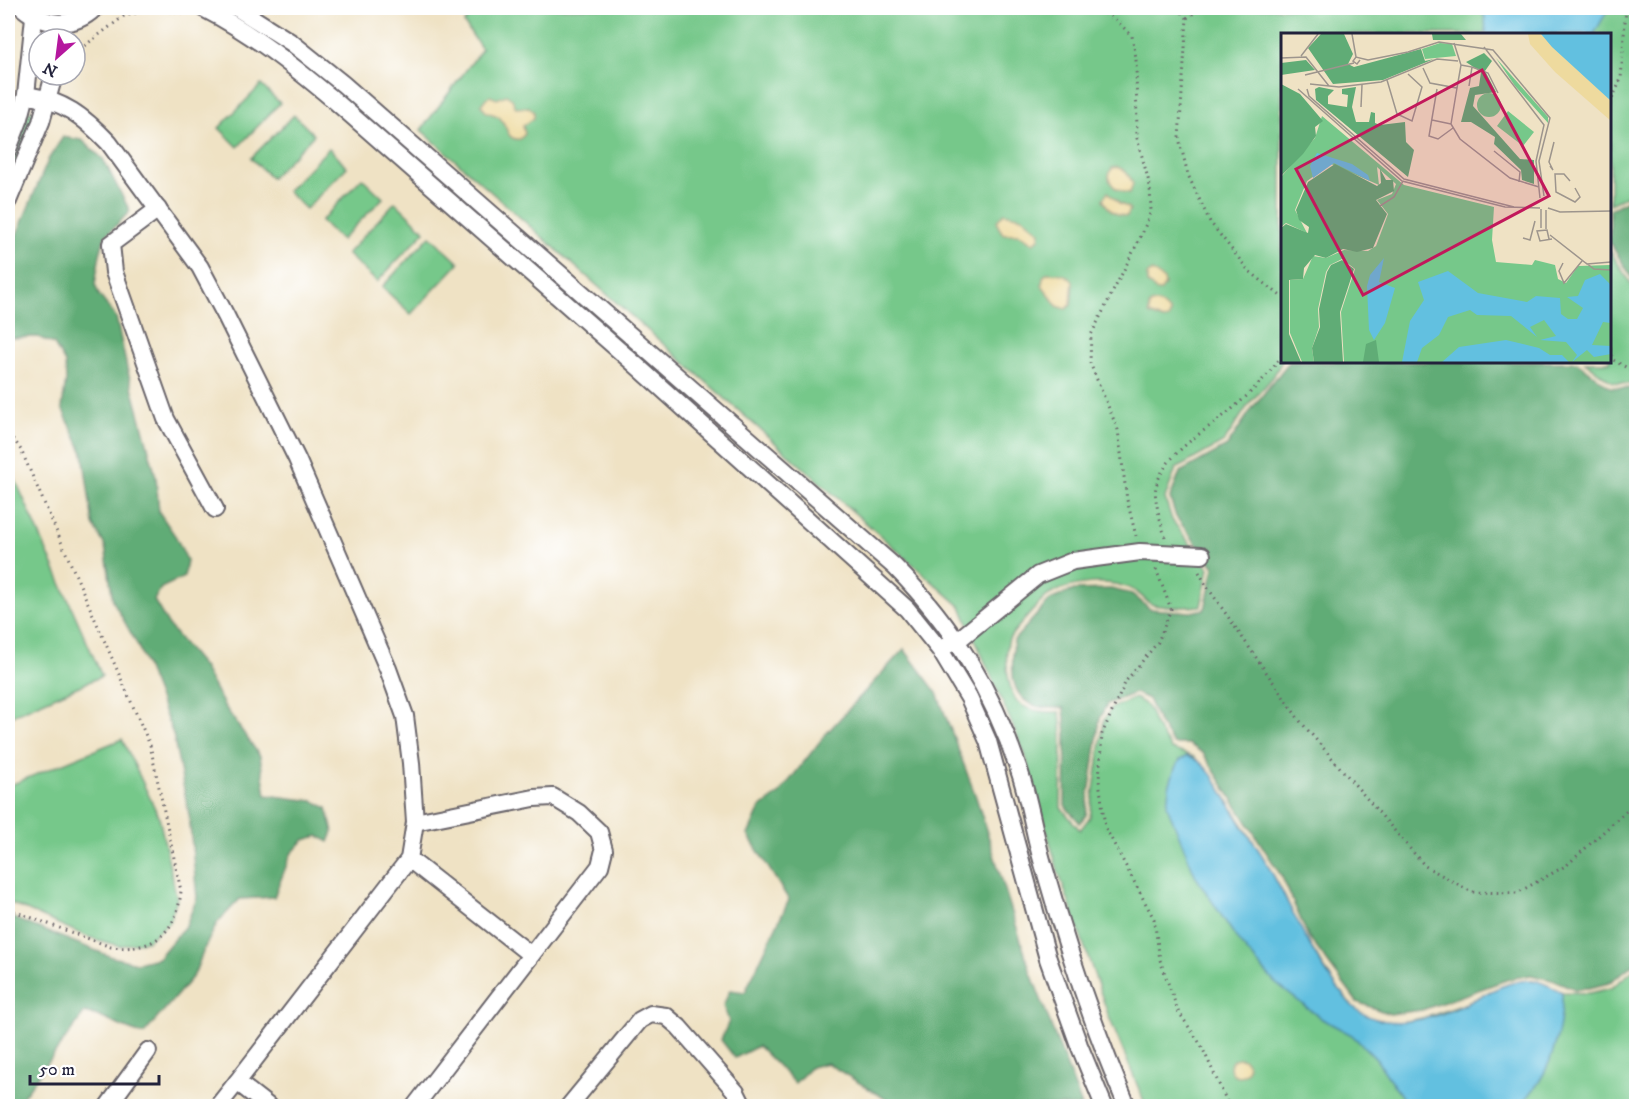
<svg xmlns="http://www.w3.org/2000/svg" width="1644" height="1114" font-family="'IM FELL DW Pica',serif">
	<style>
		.green { fill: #76c88a; stroke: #4c7562; stroke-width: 1.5 }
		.forest { fill: #60ac76; stroke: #416758; stroke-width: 1.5 }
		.sand { fill: #eeda9e; stroke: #887e6c; stroke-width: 1.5 }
		.water { fill: #62c0e0; stroke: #42718e; stroke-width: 1.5 }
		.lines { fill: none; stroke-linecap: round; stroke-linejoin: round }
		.minor-casing { stroke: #6a656b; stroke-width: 20 }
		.path { stroke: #6a656b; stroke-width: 3; stroke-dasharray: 1.5 4.5; stroke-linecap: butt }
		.minor { stroke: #fff; stroke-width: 16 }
		.inset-road { fill: none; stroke: #9d958d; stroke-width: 1.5 }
		.view { fill: #c2185b; fill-opacity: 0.15; stroke: #c2185b; stroke-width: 3 }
		.inset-edge { fill: none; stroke: #22223b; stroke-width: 3 }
	</style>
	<rect width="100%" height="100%" fill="#fff"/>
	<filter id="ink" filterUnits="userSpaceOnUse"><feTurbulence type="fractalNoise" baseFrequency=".0167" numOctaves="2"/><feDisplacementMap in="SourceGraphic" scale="12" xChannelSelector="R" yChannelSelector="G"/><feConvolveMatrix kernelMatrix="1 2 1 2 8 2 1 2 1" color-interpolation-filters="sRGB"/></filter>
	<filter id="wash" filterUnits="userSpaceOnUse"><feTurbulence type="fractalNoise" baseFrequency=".008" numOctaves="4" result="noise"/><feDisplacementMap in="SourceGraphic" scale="24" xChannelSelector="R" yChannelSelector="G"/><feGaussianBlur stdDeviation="1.35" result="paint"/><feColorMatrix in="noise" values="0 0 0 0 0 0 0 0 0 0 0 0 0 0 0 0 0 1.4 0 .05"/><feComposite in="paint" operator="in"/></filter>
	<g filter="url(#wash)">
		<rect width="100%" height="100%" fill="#efe2c4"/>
		<g class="green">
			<path d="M477,8h1159v183l-26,13v-170h-328v327l-9,16 -24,27 -25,38 -48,27 -11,29 7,22 37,48 -8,38c-11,1 -40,2 -50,-2 -6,-3 -11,-11 -18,-14 -24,-12 -61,-8 -84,5 -6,3 -37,38 -40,44 -5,15 -2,55 11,65 12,8 26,8 40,8l2,23 -1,73 19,22 10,-13 14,-97 7,-12 24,-10 9,5 6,8 4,12 17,26 23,8 22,24 51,83 37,72 29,46 20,25 11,8 10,4 23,4 30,-6 38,-13 24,-12 16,-6 28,-6 29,12 28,1 21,-5 25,-20v138h-490l-37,-89 -51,-146 -33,-117 -64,-147 -540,-477 61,-81 -18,-26z"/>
			<path d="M261,85l19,18 -42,44 -19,-19z"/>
			<path d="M28,111l10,1 -30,72v-20l12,-28z"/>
			<path d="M294,115l20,20 -43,43 -20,-20z"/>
			<path d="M329,148l18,19 -41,42 -19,-18z"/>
			<path d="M362,178l21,20 -42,42 -20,-19z"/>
			<path d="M395,202l30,29 -48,51 -30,-28z"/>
			<path d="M430,236l29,27 -48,51 -29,-27z"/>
			<path d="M1610,251l24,37 2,8v89l-24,-3 -27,-20h25z"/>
			<path d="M8,463l94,213 -94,41z"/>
			<path d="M122,739l37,78 18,82 -8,23 -22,19 -28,5 -31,-9 -80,-35v-116z"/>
		</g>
		<g class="forest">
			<path d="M63,137l19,3 21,19 27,52 -25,26 -5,17 -5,30 4,11 17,22 11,51 29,109 3,35 17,25 11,23 -3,17 -23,11 -7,12 15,26 34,41 22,40 35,49 6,39 48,6 13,7 6,24 -4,10 -11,-6 -14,4 -13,14 -17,43 -34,2 -22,23 -13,25 -11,28 -50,59c-21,-4 -38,-17 -59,-22l-69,94h-8v-190l104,41 25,6 21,-5 28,-33 11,-27 -8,-83 -16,-81 -35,-88 -25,-45 -8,-55 -12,-22 -10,-71 -21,-45 4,-28 -1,-17 -11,-19 -16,-7 -30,1v-87l6,-10 35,-83z"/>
			<path d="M1636,196v88l-26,-41v-34z"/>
			<path d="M1289,362h288l33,25 26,2v573l-27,21 -20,5 -14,1 -19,-8 -25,-6 -22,4 -87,31 -32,4 -33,-12 -49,-66 -26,-59 -79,-124 -14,-9h-16l-15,-23 -10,-22 -13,-6 -28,11 -7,14 -14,97 -6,8 -15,-17 1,-71 -2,-27c-9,-1 -20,1 -28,-2 -29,-9 -24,-41 -22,-66l36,-40 24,-10 37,-1 21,5 18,15 41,3 14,-3 9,-42 -38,-50 -6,-19 10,-26 47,-26 26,-39z"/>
			<path d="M904,649l33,44 39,104 55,176 51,133h-185l-70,-43 -16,4 -16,16 -37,-37 -23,12 -14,-18 8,-19 -6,-15 7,-16 15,2 44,-92 -41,-65 12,-27 19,-14 46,-59z"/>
		</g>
		<g class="sand">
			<path d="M506,95l6,4 4,9 13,-1 5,5v6l-11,8 2,8 -5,5c-14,2 -12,-13 -20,-21 -4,-4 -9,-4 -14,-6l-5,-7 5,-7 4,-2 7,3z"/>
			<path d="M1117,167c9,2 13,9 16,17l-3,9c-14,-1 -27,-12 -18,-25z"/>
			<path d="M1108,192l12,12 8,3 2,3 -3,6c-11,0 -20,-7 -24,-17z"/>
			<path d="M1004,213l18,4 18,15 -1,7 -6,4 -14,-9h-16l-5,-8 -1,-5z"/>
			<path d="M1152,271l12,9 1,5 -4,6h-4l-10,-8v-8z"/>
			<path d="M1047,273c9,0 21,0 26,9l-2,23 -5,4 -9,-3 -15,-21 1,-8z"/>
			<path d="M1156,303l6,2 8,7 -1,7 -6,1 -14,-6v-7l2,-3z"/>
			<circle cx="1239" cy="1067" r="9"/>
		</g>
		<g class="water">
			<path d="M1477,8h132l-15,26h-108l-1,-17z"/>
			<path d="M1187,756c21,3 38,41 48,58 10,17 23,33 32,50 25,43 42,88 73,127 5,5 9,13 15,17 30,25 81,11 113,-5 19,-10 41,-23 64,-23 9,1 21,8 30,12 1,29 -7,65 -23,90 -5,8 -12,15 -17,22l-3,2h-111l-32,-47 -24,-24 -30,-16 -47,-36 -36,-41 -43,-65 -29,-71 2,-19 6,-19 5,-8z"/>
		</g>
	</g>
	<g filter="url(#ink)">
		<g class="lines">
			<defs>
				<g id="minor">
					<path d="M23,8c22,18 50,21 72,0"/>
					<path d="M203,8c49,25 89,57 131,92l303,266 270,243 33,41 29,48 19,43 60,218 31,86 25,61"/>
					<path d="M237,8l55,35 51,41 552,483c59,60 97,123 124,203 11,31 15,65 25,97 23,81 50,162 83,239"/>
					<path d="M26,95c38,6 57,21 83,48l91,124 26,49 71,143 91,210 17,47 6,47 4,59 -6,37 -172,223"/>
					<path d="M8,149l12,-31 6,-23 8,-78"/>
					<path d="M8,201l33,-79 13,-47"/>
					<path d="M158,209l-47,35 3,28 52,147 49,90"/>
					<path d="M948,645l9,-4 81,-66 35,-14 67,-9 62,3"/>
					<path d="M409,859l122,96"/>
					<path d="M108,1106l40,-55"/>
					<path d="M218,1106l19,-24 31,24"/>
					<path d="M415,1106l185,-240 4,-16 -5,-18 -20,-19 -26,-16 -19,1 -119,24"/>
					<path d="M569,1106l71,-86 11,-6 15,2 13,11 57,65 7,14"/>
				</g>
			</defs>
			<use href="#minor" class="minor-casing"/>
			<g class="path">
				<path d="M1094,8l21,11 17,17 4,22 1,80 13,48 1,25 -9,23 -51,101 -1,28 28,67 9,70 9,36"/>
				<path d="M1178,8l9,10 -8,120 9,37 22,47 38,48 34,27"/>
				<path d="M1187,18l14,-10"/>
				<path d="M75,53l49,-37 26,-6 38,3"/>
				<path d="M1610,104l11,-25 5,-71"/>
				<path d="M1610,349l3,11 18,10h5"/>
				<path d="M8,435l7,6 6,9 129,295 31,146c-4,42 -28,61 -70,56l-103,-38"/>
				<path d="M1165,537c-3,-12 -12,-39 -9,-50 8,-34 50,-56 76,-78 19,-16 35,-33 50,-53"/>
				<path d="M1156,569l15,40 -13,33 -32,39 -24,53 -3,46 6,47 49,92 6,41 18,51 23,34 28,61"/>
				<path d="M1199,572l7,13 94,136 125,145 47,26 45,1 50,-28 69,-63"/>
			</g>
			<use href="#minor" class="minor"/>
		</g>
	</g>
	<g transform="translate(1281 33)">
		<rect width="330" height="330" fill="#efe2c4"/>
		<path d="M159,10l12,1 4,12 -31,3 -3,-10zM215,25l52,59v6l-33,-37zM196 72a12 12 0 1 1 24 0a12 12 0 1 1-24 0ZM227,78l26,21 -11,14 -26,-20zM41,83l82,69 90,22 -2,33 4,22 36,3 3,-5 20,5 3,14 8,4 12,-17 33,-1v97h-267l-3,-50 14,-43 -13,-10 -12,6 -4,7 -8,37 1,18 -7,21 2,14h-12l-12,-29v-53l13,-1 10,-23 13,2 18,-8 24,1 8,-5 12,-32 -11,-14 15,-6 4,-10 -19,-17 2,18 -48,-21 -24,17 -12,29 12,23 -21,-10 -5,4v-50l34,-39z" fill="#76c88a"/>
		<path d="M40,1h23l9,20 -5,10 6,3 67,-18 4,12 9,-2 -51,21 -50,4 -25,-36zM151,1h29l5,6h-33zM203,20l8,8 -7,10 11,21 -21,3 -2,11 47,53 14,1v24l-12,-4 -1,-10 -27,-26 1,-7 -24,-15h-10l9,-34 9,-2 2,-14 -15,-10zM25,27l9,10 -34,5v-12zM0,51l19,10 23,27 -8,6 1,9 -13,18 -22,22zM38,54l15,3 -6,6v8l19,3 1,-12 -6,-1v-5l14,-2 -4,20 4,15h13l2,-10 4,1v10l5,2 25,-3 1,20 8,8 -6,27 -92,-77 -1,-11zM54,131l42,22 4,-3 -1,-14 6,11h7l1,11 -18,9 11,14 -14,34 -16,4 -14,-3 -17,9 -11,-3 -11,13 -1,11 -14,1v54l12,28h-20v-134l5,-4 22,9 1,-6 -10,-7 -3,-10 12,-28zM61,227l12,9 -14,43 3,50h-29l-2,-14 8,-21 -1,-18 8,-37 4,-7zM95,307l3,22h-16l3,-18z" fill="#60ac76"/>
		<path d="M247,1h13l70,67v20l-56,-49 -25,-28z" fill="#eeda9e"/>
		<path d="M260,1h70v67l-59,-54zM36,120l35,11 16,11 2,6 -36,-18 -21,15 -3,-12zM103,225l-5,24 16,6 -10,35 -11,17 -5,-10 -2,-44 3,-11zM167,238l30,22 49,9 9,-6 24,2 1,16 7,5h9l6,-11 -16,-11 11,-1 7,-16 15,-6 11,11v38l-8,-1 -11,23 19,1v8l-17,3 -7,-7 -15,12 5,-7 -11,-13 -26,-2 16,-4 -12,-16 -14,7 7,10 -26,-21 -34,-1 -7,-5 -22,7 -9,18 -17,13 -5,14h-15l8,-41 14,-21 -6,-18zM225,307l33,8 11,7h12l7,7h-127l17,-15z" fill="#62c0e0"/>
		<path class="inset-road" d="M71,1l4,23M203,14l60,78 -8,36 4,37M20,23l17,-22M0,25l25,-1 23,29M79,27l-3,4 -4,-3 3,-4 12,3 40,-8 31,-10 54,8 57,68 -11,43 5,35M180,32l11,2 -3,19M191,34l16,6 10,20M142,35l7,15 27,5 4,-23 -7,-22M24,42l49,-12M106,47l10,34 15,7 10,-34 -14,-13M29,51l29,3 42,-5 56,-23 21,2M176,55l-6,36 9,15 50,39 29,9M17,56l104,92 103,26 35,1M26,56l2,7 95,83 110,28M156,56l-8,47 9,3 15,-11M80,74l1,-22M151,87l19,4M213,118l26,21 -1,10M269,133l3,4 -4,-8 5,-20M289,148l-6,-7h-9l1,18 19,10 5,-5 -5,-9M99,173l14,-9 9,-16M267,175l12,4 51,-1M260,195v-19M265,196v-19M269,202l37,29 24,-2M242,205l7,2 5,-19M268,206l-2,-9 -10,1 3,10 12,-2M282,230l-4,8 5,12 18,-22M305,230l8,6 17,1"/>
		<path class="view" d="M201,37l67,126 -186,99 -67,-126z"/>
		<rect width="330" height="330" class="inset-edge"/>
	</g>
	<rect width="1644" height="1114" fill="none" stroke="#fff" stroke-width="30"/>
	<g transform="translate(57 57) rotate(208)"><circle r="28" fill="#ffffff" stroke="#a7a7b1" stroke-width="1.5"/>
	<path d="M0-4.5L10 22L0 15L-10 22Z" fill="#b5179e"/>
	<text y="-9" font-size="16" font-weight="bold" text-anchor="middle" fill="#22223b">N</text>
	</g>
	<path d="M30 1075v9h129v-9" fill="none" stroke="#22223b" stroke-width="3"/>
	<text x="39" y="1075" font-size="18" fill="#22223b" stroke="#ffffff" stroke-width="4.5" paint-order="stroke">50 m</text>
</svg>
